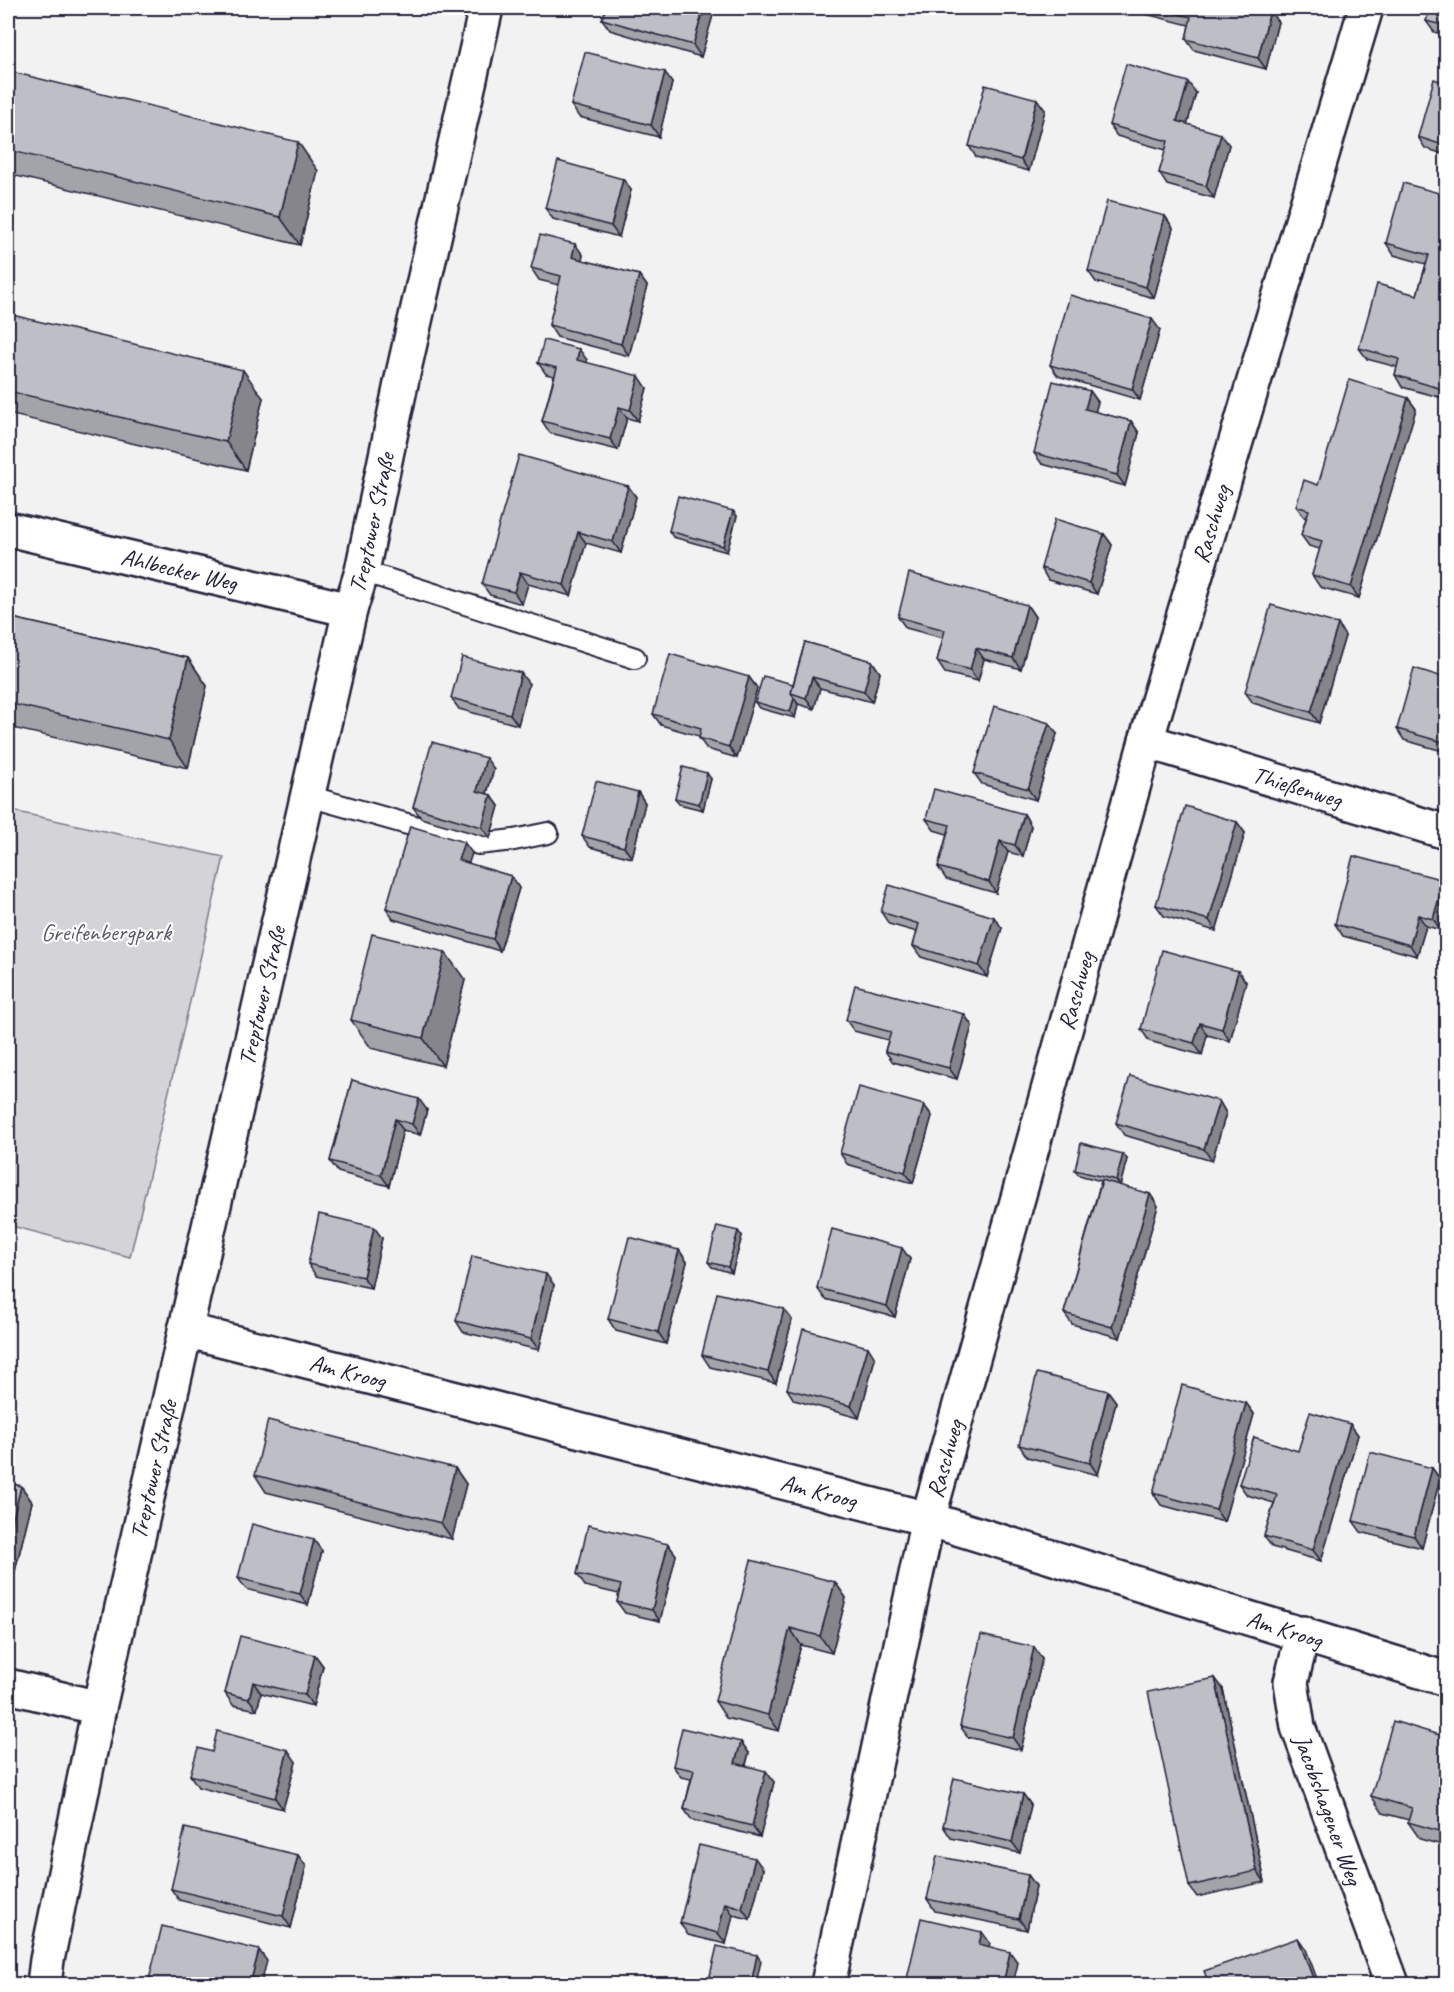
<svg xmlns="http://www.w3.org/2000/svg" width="1454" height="1992" font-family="Caveat,sans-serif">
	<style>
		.green { fill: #d3d3d8; stroke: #7a7a8a; stroke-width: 1.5 }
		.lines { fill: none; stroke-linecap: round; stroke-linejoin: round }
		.lane-casing { stroke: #22223b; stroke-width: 24 }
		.street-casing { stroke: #22223b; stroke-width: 38 }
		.lane { stroke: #fff; stroke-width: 20 }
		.street { stroke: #fff; stroke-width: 33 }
		.wall { fill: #a3a3aa; stroke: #22223b; stroke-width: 1.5 }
		.shaded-wall { fill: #85858b; stroke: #22223b; stroke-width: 1.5 }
		.building { fill: #bebec6; stroke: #22223b; stroke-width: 1.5 }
		.labels { text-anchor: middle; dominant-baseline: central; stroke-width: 4.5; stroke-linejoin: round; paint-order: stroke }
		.street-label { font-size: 24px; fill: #22223b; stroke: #fff }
		.park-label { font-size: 24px; fill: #57576a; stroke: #fff }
	</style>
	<rect width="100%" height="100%" fill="#f2f2f3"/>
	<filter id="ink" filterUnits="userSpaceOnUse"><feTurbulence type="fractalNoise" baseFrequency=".0167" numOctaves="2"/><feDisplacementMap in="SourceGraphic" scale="12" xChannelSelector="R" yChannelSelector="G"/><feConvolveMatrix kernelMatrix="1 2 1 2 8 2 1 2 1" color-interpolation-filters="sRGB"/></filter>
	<g filter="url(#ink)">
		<path class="green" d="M8,810l216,47 -94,400 -122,-32z"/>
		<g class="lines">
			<defs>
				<g id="lane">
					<path d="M362,571l273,87"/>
					<path d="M308,796l170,48 36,-4 34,-7"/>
				</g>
				<g id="street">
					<path id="s1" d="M8,529l342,81"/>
					<path id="s2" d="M1146,741l300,91"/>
					<path id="s3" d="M185,1330l743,189 518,160"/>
					<path id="s4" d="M1303,1633l-12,49 7,45 94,257"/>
					<path d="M8,1686l91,22"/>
					<path id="s5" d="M44,1984l3,-24 52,-252 251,-1098 12,-39 41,-197 83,-366"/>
					<path id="s6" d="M828,1984l100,-465 218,-778 220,-733"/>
				</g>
			</defs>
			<use href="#lane" class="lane-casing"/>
			<use href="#street" class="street-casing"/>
			<use href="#lane" class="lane"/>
			<use href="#street" class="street"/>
		</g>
		<g class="wall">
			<path d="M715,8l-14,49 -91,-27 -8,-11z"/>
			<path d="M1138,8h122l10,3 8,11 -12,47 -72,-19 -8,-11 3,-14 -47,-12z"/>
			<path d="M1446,8v27l-12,-3 -8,-11z"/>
			<path d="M8,71l310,100 -18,74 -292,-71z"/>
			<path d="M672,83l-13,54 -80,-20 -8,-12z"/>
			<path d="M1446,83v72l-21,-7 -7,-11z"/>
			<path d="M1196,93l-9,31 42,21 -15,53 -47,-13 -8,-12 7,-23 -49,-14 -8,-11z"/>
			<path d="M1045,110l-16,61 -53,-14 -7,-11z"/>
			<path d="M631,190l-12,47 -66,-18 -8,-11z"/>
			<path d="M1446,195v204l-44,-12 -7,-12 2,-8 -30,-8 -8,-11 58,-53 9,-31 -32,-9 -8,-12z"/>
			<path d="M1165,216l8,12 -19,70 -58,-16 -8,-11z"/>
			<path d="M583,255l-1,5 57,15 8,11 -18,70 -72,-19 -8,-12 10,-40 -20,-5 -8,-12z"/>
			<path d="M8,314l255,84 -17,72 -238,-56z"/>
			<path d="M1160,330l-20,70 -82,-24 -8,-11z"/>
			<path d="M587,360v3l60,25 -9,33 -11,-3 -9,32 -68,-17 -8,-12 12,-45 -8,-2 -8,-11z"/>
			<path d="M1090,391l8,11 -3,10 36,9 8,12 -14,53 -83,-22 -8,-11z"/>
			<path d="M1408,398l8,11 -57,189 -39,-11 -8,-12 8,-26 -11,-3 -8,-11 5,-17 -2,-1 -8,-11z"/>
			<path d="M628,486l8,11 -15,56 -35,-10 -15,53 -43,-12 -6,20 -32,-9 -8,-11z"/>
			<path d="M733,511l4,5 -10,36 -54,-15 -4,-6z"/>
			<path d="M1104,534l8,11 -15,49 -49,-14 -7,-12z"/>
			<path d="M1027,605l8,12 -14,52 -37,-10 -6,22 -33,-8 -8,-12 6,-23 -37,-10 -8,-11z"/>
			<path d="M8,617l180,41 19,28 -19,82 -180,-41z"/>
			<path d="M1345,636l-26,87 -66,-20 -8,-11z"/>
			<path d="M805,642l67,19 8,12 -8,29 -52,-14 -6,21 -16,-5 -3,14 -36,-10 -4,-6 38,-18z"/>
			<path d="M749,677l8,11 -20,70 -30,-9 -8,-11v-2l-38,-11 -8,-11z"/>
			<path d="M1446,678v74l-42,-12 -7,-11z"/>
			<path d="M529,684l-11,41 -59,-16 -8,-11z"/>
			<path d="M1057,734l-21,66 -54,-16 -8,-11z"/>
			<path d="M494,769l-7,25 4,1 8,11 -9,32 -69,-20 -8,-11z"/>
			<path d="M711,779l-8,31 -24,-6 -4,-6z"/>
			<path d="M638,792l7,11 -13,55 -42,-11 -8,-11z"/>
			<path d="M1024,814l7,12 -8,30 -15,-4 -12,41 -50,-14 -8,-12 9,-33 -13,-4 -8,-11z"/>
			<path d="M1237,822l8,11 -29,98 -52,-15 -8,-11z"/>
			<path d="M472,853l-4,11 43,12 8,12 -19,63 -107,-32 -7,-11z"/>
			<path d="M1444,880l-3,50 -15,-4 -9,30 -74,-20 -8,-12z"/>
			<path d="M881,912l121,16 -15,49 -66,-20 -8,-11 4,-14 -28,-8z"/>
			<path d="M1238,971l8,11 -16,59 -23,-6 -5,20 -53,-14 -8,-12z"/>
			<path d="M465,980l-22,86 -72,-18 -20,-28z"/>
			<path d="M964,1014l8,12 -15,53 -64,-17 -8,-11 3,-11 -34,-9 -8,-11z"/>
			<path d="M352,1080l75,30 -7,25 -17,-5 -14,56 -51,-14 -8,-11z"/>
			<path d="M1219,1101l7,12 -14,48 -88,-26 -8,-12z"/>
			<path d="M924,1105l8,11 -19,67 -66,-19 -7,-11z"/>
			<path d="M1127,1159l-7,27 30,8 8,12 -38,132 -48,-14 -8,-11 37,-132 -22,-6 -4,-5z"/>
			<path d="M742,1236l-10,37 -20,-6 -4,-5z"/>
			<path d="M382,1238l-11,50 -55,-12 -8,-12z"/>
			<path d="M679,1250l8,12 -21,82 -50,-13 -8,-12z"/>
			<path d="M910,1259l-15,58 -70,-18 -8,-11z"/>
			<path d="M554,1285l-15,65 -76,-18 -7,-11z"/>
			<path d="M784,1309l8,11 -16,63 -66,-16 -8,-12z"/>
			<path d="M875,1358l-16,60 -65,-18 -7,-11z"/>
			<path d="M1108,1391l8,11 -18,73 -71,-18 -8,-12z"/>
			<path d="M1246,1403l8,11 -30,108 -63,-17 -8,-12z"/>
			<path d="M1350,1424l8,11 -37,126 -49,-14 -8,-11 10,-33 -27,-8 -8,-11 59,-33z"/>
			<path d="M455,1468l11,16 -14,55 -186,-47 -11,-17z"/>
			<path d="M1432,1468l8,11 -18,69 -61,-16 -8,-11z"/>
			<path d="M8,1483l13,3 11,16 -18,73 -6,-2z"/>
			<path d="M668,1544l8,11 -16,66 -35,-8 -8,-11 2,-8 -34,-8 -8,-12z"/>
			<path d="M322,1551l-14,54 -62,-16 -8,-11z"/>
			<path d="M1446,1564v32l-6,-9z"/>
			<path d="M835,1582l11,16 -14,55 -31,-8 -22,86 -53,-13 -11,-17z"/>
			<path d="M1034,1647l8,12 -21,91 -53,-13 -8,-11z"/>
			<path d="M315,1655l8,11 -10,40 -52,-13 -4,17 -24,-5 -8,-12z"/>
			<path d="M1215,1678l8,11 42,193 -68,15 -8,-11z"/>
			<path d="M1446,1737v109l-26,-7 -12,-17 1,-2 -26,-7 -12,-17z"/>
			<path d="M741,1742l8,11 -3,12 28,17 -14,55 -68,-17 -8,-11 7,-30 -10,-2 -8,-11z"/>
			<path d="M212,1752l84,10 -13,47 -85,-22 -8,-12z"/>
			<path d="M1023,1794l8,11 -11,48 -69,-15 -8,-12z"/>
			<path d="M306,1866l-15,62 -112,-28 -8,-11z"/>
			<path d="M763,1869l-13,50 -17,-4 -7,29 -38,-9 -8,-12z"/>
			<path d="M1028,1875l8,11 -9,44 -92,-19 -8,-12z"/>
		</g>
		<g class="shaded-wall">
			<path d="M704,8h11l-14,49 -8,-12z"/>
			<path d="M1270,11l8,11 -12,47 -8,-11z"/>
			<path d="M665,72l7,11 -13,54 -8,-12z"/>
			<path d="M1188,82l8,11 -11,39 -8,-11z"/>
			<path d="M1037,99l8,11 -16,61 -8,-11z"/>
			<path d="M1221,134l8,11 -15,53 -8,-12z"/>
			<path d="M298,142l20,29 -18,74 -20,-28z"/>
			<path d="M623,179l8,11 -12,47 -8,-11z"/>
			<path d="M1165,216l8,12 -19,70 -8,-11z"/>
			<path d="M1446,236v29l-5,-8z"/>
			<path d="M575,244l8,11 -3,13 -8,-11z"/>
			<path d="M639,275l8,11 -18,70 -8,-12z"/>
			<path d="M1152,319l8,11 -20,70 -8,-11z"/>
			<path d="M579,349l8,11 -2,12 -8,-12z"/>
			<path d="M243,370l20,28 -17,72 -20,-28z"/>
			<path d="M1446,373v23l-4,-7z"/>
			<path d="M639,376l8,12 -9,33 -8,-11z"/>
			<path d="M1090,391l8,11 -5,18 -8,-11z"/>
			<path d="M1408,398l8,11 -57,189 -8,-11z"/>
			<path d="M619,407l8,11 -9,32 -8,-11z"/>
			<path d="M1131,421l8,12 -14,53 -8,-11z"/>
			<path d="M628,486l8,11 -15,56 -8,-11z"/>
			<path d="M733,511l4,5 -10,36 -4,-6z"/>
			<path d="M578,532l8,11 -15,53 -7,-11z"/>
			<path d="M1104,534l8,11 -15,49 -8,-11z"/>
			<path d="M520,572l8,12 -6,20 -8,-12z"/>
			<path d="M1027,605l8,12 -14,52 -8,-11z"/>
			<path d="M1338,624l7,12 -26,87 -8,-11z"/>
			<path d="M976,648l8,11 -6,22 -8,-11z"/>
			<path d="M188,658l19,28 -19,82 -19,-28z"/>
			<path d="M872,661l8,12 -8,29 -8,-11z"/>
			<path d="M521,673l8,11 -11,41 -8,-11z"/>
			<path d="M749,677l8,11 -20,70 -8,-11z"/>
			<path d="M812,677l8,11 -6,21 -8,-11z"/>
			<path d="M794,698l4,6 -3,14 -5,-6z"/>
			<path d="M1049,723l8,11 -21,66 -8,-11z"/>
			<path d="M486,758l8,11 -10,33 -7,-11z"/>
			<path d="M707,773l4,6 -8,31 -4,-6z"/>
			<path d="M638,792l7,11 -13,55 -8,-11z"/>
			<path d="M491,795l8,11 -9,32 -8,-11z"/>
			<path d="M1024,814l7,12 -8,30 -8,-11z"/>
			<path d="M1237,822l8,11 -29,98 -7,-11z"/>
			<path d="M1000,841l8,11 -12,41 -7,-11z"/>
			<path d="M464,842l8,11 -6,19 -8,-12z"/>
			<path d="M511,876l8,12 -19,63 -7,-12z"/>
			<path d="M1444,880l2,4v27l-5,19 -8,-11z"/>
			<path d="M1418,915l8,11 -9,30 -7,-11z"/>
			<path d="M994,917l8,11 -15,49 -8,-11z"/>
			<path d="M445,952l20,28 -22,86 -20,-28z"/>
			<path d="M1238,971l8,11 -16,59 -8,-12z"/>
			<path d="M964,1014l8,12 -15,53 -8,-11z"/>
			<path d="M1200,1023l7,12 -5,20 -8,-12z"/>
			<path d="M419,1099l8,11 -7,25 -8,-11z"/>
			<path d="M1219,1101l7,12 -14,48 -8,-12z"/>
			<path d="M924,1105l8,11 -19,67 -8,-11z"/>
			<path d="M395,1119l8,11 -14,56 -8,-11z"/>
			<path d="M1123,1154l4,5 -7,27 -4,-6z"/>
			<path d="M1150,1194l8,12 -38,132 -8,-11z"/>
			<path d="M374,1227l8,11 -11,50 -8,-11z"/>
			<path d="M738,1231l4,5 -10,37 -4,-6z"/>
			<path d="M902,1248l8,11 -15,58 -8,-11z"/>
			<path d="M679,1250l8,12 -21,82 -8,-12z"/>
			<path d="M546,1274l8,11 -15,65 -8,-11z"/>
			<path d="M784,1309l8,11 -16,63 -8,-11z"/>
			<path d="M868,1347l7,11 -16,60 -8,-12z"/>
			<path d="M1108,1391l8,11 -18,73 -8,-12z"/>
			<path d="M1246,1403l8,11 -30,108 -8,-12z"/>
			<path d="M1350,1424l8,11 -37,126 -8,-11z"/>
			<path d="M455,1468l11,16 -14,55 -11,-16z"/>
			<path d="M1432,1468l8,11 -18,69 -8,-12z"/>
			<path d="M21,1486l11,16 -18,73 -6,-10v-26z"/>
			<path d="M314,1540l8,11 -14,54 -8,-11z"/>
			<path d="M668,1544l8,11 -16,66 -8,-11z"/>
			<path d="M835,1582l11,16 -14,55 -12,-17z"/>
			<path d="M790,1628l11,17 -22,86 -11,-16z"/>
			<path d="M1034,1647l8,12 -21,91 -8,-12z"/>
			<path d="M315,1655l8,11 -10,40 -8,-11z"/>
			<path d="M1215,1678l8,11 42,193 -8,-11z"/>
			<path d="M253,1682l8,11 -4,17 -8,-11z"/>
			<path d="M741,1742l8,11 -6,21 -8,-11z"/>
			<path d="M288,1750l8,12 -13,47 -8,-11z"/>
			<path d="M766,1771l8,11 -14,55 -8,-11z"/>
			<path d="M1023,1794l8,11 -11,48 -8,-11z"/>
			<path d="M298,1855l8,11 -15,62 -8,-12z"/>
			<path d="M755,1858l8,11 -13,50 -8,-11z"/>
			<path d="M1028,1875l8,11 -9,44 -8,-11z"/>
			<path d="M725,1903l8,12 -7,29 -8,-11z"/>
			<path d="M982,1932l8,11 -3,12 -8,-11z"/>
			<path d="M1298,1938l8,11 13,35h-4z"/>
			<path d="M259,1950l8,11 -6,23h-11z"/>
			<path d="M1010,1952l8,11 -5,21h-10z"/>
			<path d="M757,1955l4,6 -5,23h-5z"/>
		</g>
		<g class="building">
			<path d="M606,8h98l-11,37 -91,-26z"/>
			<path d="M1156,8h101l13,3 -12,47 -72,-19 5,-22z"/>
			<path d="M1430,8h16v18l-20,-5z"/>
			<path d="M585,52l80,20 -14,53 -80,-20z"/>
			<path d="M1126,64l62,18 -11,39 44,13 -15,52 -47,-13 9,-32 -59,-16z"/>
			<path d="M8,71l290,71 -18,75 -272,-67z"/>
			<path d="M1434,79l12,4v63l-28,-9z"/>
			<path d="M985,85l52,14 -16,61 -52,-14z"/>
			<path d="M558,161l65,18 -12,47 -66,-18z"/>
			<path d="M1403,183l43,12v41l-5,21 5,1v115l-4,16 -47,-14 4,-16 -40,-11 18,-64 40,11 12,-40 -43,-12z"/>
			<path d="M1107,201l58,15 -19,71 -58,-16z"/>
			<path d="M540,235l35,9 -3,13 67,18 -18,69 -72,-19 12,-49 -30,-8z"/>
			<path d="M1070,295l82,24 -20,70 -82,-24z"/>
			<path d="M8,314l235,56 -17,72 -218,-51z"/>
			<path d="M544,340l35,9 -2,11 62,16 -9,34 -11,-3 -9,32 -68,-18 15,-53 -19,-5z"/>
			<path d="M1349,380l59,18 -57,189 -39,-12 10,-34 -21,-6 8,-25 -13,-4 8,-26 14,5z"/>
			<path d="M1053,381l37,10 -5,18 46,12 -14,54 -83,-22z"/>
			<path d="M519,455l109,31 -15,56 -35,-10 -14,53 -44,-13 -6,20 -32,-8z"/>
			<path d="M678,496l55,15 -10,35 -54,-15z"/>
			<path d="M1055,519l49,15 -15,49 -48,-15z"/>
			<path d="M909,573l118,32 -14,53 -37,-10 -6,22 -33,-9 8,-31 -47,-13z"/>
			<path d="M1271,605l67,19 -27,88 -66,-20z"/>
			<path d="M8,617l180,41 -19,82 -161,-37z"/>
			<path d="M805,642l67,19 -8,30 -52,-14 -6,21 -15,-5z"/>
			<path d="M670,654l79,23 -20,70 -30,-9 2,-10 -48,-14z"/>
			<path d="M462,657l59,16 -11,41 -59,-16z"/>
			<path d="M1414,668l32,10v65l-49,-14z"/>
			<path d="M763,676l30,8 -2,9 3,5 -4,14 -35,-10z"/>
			<path d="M994,706l55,17 -21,66 -54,-16z"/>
			<path d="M432,742l54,16 -9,33 14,4 -9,32 -69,-20z"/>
			<path d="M683,767l24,6 -8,31 -24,-6z"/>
			<path d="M596,781l42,11 -14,55 -42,-11z"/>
			<path d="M934,789l90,25 -9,31 -15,-4 -11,41 -51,-15 12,-42 -24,-6z"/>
			<path d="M1185,806l52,16 -28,98 -53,-15z"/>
			<path d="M410,826l54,16 -6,18 53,16 -18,63 -107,-31z"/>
			<path d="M1353,856l91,24 -11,39 -15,-4 -8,30 -75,-21z"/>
			<path d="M889,885l105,32 -15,49 -66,-20 6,-22 -38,-12z"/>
			<path d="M372,934l73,18 -22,86 -72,-18z"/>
			<path d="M1162,950l76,21 -16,58 -22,-6 -6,20 -53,-14z"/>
			<path d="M855,985l109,29 -15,54 -64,-17 6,-19 -45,-12z"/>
			<path d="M1130,1076l89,25 -15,48 -88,-26z"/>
			<path d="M352,1080l67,19 -7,25 -17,-5 -14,56 -51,-14z"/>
			<path d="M859,1087l65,18 -19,67 -65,-19z"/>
			<path d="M1081,1143l42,11 -7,26 -41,-10z"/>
			<path d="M1102,1180l48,14 -38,133 -48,-14z"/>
			<path d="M319,1214l55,13 -11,50 -55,-13z"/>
			<path d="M717,1226l21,5 -10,36 -20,-5z"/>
			<path d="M832,1229l70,19 -15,58 -70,-18z"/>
			<path d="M629,1237l50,13 -21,82 -50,-13z"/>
			<path d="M472,1256l74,18 -15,65 -75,-18z"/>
			<path d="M717,1293l67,16 -16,63 -66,-17z"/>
			<path d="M803,1329l65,18 -17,59 -64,-17z"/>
			<path d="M1037,1373l71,18 -18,72 -71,-18z"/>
			<path d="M1182,1385l64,18 -30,107 -63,-17z"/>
			<path d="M1310,1412l40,12 -37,126 -49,-14 13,-41 -38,-11 15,-47 44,14z"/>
			<path d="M268,1420l187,48 -14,55 -186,-48z"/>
			<path d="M1370,1452l62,16 -18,68 -61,-15z"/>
			<path d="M8,1483l13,3 -13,53z"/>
			<path d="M252,1524l62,16 -14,54 -62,-16z"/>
			<path d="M588,1525l80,19 -16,66 -35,-8 4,-17 -44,-11z"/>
			<path d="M751,1560l84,22 -15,54 -30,-8 -22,87 -53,-14z"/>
			<path d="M1446,1564v24l-6,-1z"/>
			<path d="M981,1635l53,12 -21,91 -53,-12z"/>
			<path d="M240,1636l75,19 -10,40 -52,-13 -4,17 -24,-6z"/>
			<path d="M1215,1678l42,193 -68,15 -41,-194z"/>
			<path d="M1393,1721l53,16v96l-38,-11 4,-14 -41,-12z"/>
			<path d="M682,1728l59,14 -6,21 31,8 -14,55 -68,-17 10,-39 -21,-4z"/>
			<path d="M217,1731l71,19 -13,48 -85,-23 8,-27 14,4z"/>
			<path d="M954,1778l69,16 -11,48 -69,-16z"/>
			<path d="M185,1828l113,27 -15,61 -112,-27z"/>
			<path d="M699,1845l56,13 -13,50 -17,-5 -7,30 -38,-10z"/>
			<path d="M937,1856l91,19 -9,44 -92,-20z"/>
			<path d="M921,1918l61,14 -3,12 31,8 -7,32h-89l-8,-1z"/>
			<path d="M162,1926l97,24 -9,34h-102z"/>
			<path d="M1298,1938l17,46h-106l-5,-13z"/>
			<path d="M717,1946l40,9 -6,29h-43z"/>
		</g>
	</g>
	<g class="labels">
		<g class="street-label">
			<text stroke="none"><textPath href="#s5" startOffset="1498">Treptower Straße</textPath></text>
			<text stroke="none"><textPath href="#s6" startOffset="1510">Raschweg</textPath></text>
			<text stroke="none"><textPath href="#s1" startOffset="176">Ahlbecker Weg</textPath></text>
			<text stroke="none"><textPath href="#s2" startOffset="158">Thießenweg</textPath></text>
			<text stroke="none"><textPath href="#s6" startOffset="1024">Raschweg</textPath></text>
			<text stroke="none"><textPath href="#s5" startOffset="1012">Treptower Straße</textPath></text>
			<text stroke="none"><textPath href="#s3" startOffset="168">Am Kroog</textPath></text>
			<text stroke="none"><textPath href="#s6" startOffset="538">Raschweg</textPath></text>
			<text stroke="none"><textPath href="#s5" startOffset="526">Treptower Straße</textPath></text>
			<text stroke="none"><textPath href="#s3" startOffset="654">Am Kroog</textPath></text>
			<text stroke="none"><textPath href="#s3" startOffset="1140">Am Kroog</textPath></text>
			<text stroke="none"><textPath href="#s4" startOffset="184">Jacobshagener Weg</textPath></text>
		</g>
		<g class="park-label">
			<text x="106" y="932">Greifenbergpark</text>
		</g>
	</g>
	<rect width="1454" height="1992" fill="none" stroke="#fff" stroke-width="30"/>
	<rect x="15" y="15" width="1424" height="1962" fill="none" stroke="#22223b" stroke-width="2" filter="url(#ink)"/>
</svg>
